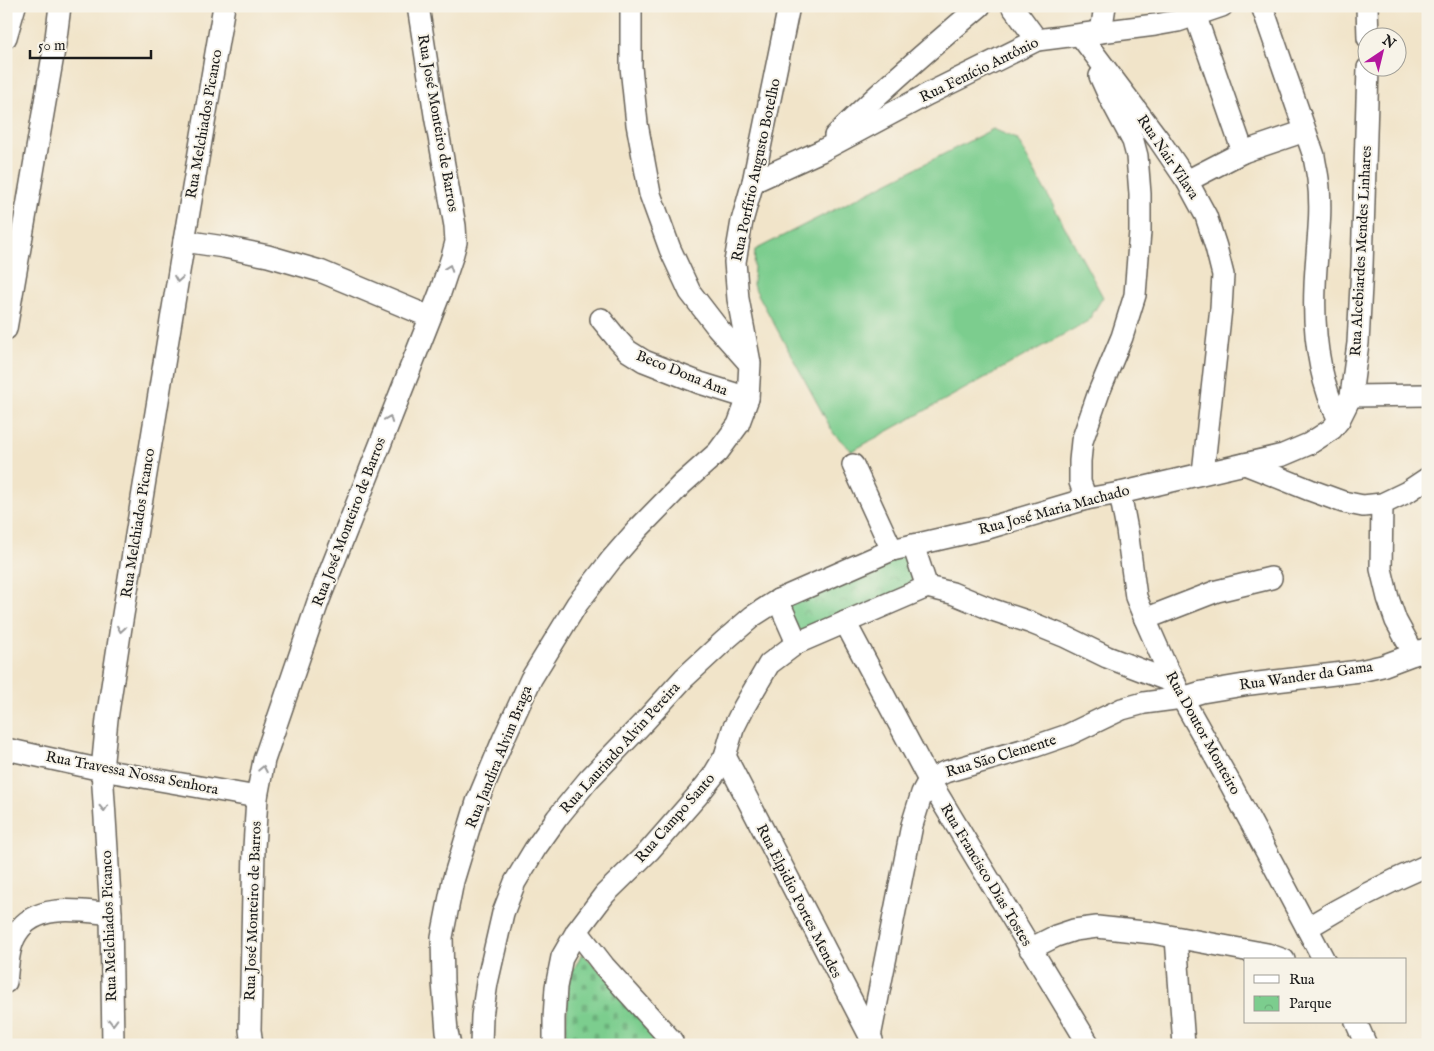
<svg xmlns="http://www.w3.org/2000/svg" width="1434" height="1051" font-family="'IM FELL English',serif">
	<style>
		.cemetery { fill: url(#cemetery-stones); stroke: #4c7455 }
		.park { fill: url(#park-crowns); stroke: #4c7455 }
		.garden { fill: #7ccd8e; stroke: #4c7455 }
		.lines { fill: none; stroke-linecap: round; stroke-linejoin: round }
		.minor-casing { stroke: #676259; stroke-width: 24 }
		.minor { stroke: #fff; stroke-width: 21 }
		.oneway { stroke: #999 }
		.labels { text-anchor: middle; dominant-baseline: central; stroke-width: 4; stroke-linejoin: round; paint-order: stroke }
		.street-label { font-size: 15px; fill: #1c1c1c; stroke: #f7f3e8 }
	</style>
	<defs>
		<pattern id="cemetery-stones" width="16" height="16" patternUnits="userSpaceOnUse" patternTransform="scale(1.25)"><rect width="16" height="16" fill="#7ccd8e"/><path d="M2 7V4a2 2 0 0 1 4 0v3zM10 15v-3a2 2 0 0 1 4 0v3z" fill="#6baf7a"/></pattern>
		<pattern id="park-crowns" width="20" height="18" patternUnits="userSpaceOnUse" patternTransform="scale(1.25)"><rect width="20" height="18" fill="#7ccd8e"/><path d="M2 6a3 3 0 1 1 6 0M12 15a3 3 0 1 1 6 0" fill="none" stroke="#6baf7a"/></pattern>
	</defs>
	<rect width="100%" height="100%" fill="#f7f3e8"/>
	<filter id="ink" filterUnits="userSpaceOnUse"><feTurbulence type="fractalNoise" baseFrequency=".02" numOctaves="2"/><feDisplacementMap in="SourceGraphic" scale="10" xChannelSelector="R" yChannelSelector="G"/><feConvolveMatrix kernelMatrix="1 2 1 2 8 2 1 2 1" color-interpolation-filters="sRGB"/></filter>
	<filter id="wash" filterUnits="userSpaceOnUse"><feTurbulence type="fractalNoise" baseFrequency=".0096" numOctaves="4" result="noise"/><feDisplacementMap in="SourceGraphic" scale="20" xChannelSelector="R" yChannelSelector="G"/><feGaussianBlur stdDeviation="1.12" result="paint"/><feColorMatrix in="noise" values="0 0 0 0 0 0 0 0 0 0 0 0 0 0 0 0 0 1.4 0 .05"/><feComposite in="paint" operator="in"/></filter>
	<g filter="url(#wash)">
		<rect width="100%" height="100%" fill="#f1e4c9"/>
		<path class="cemetery" d="M582,953l93,92h-110l4,-66z"/>
		<path class="park" d="M909,553l11,39 -120,47 -18,-35z"/>
		<path class="garden" d="M993,129l24,10 86,158 -15,24 -236,130 -18,-17 -81,-149 2,-35z"/>
	</g>
	<g filter="url(#ink)">
		<g class="lines">
			<defs>
				<g id="minor">
					<path d="M631,6v61l6,57 13,70 20,55 20,43 27,35 32,36"/>
					<path d="M1012,6l25,34"/>
					<path d="M1192,6l51,146"/>
					<path d="M1262,6l52,150c1,8 3,15 4,23 5,35 -2,72 -3,107 -2,46 3,92 24,134"/>
					<path d="M1367,6l1,32"/>
					<path d="M1101,32l4,-26"/>
					<path d="M1080,35l79,105 28,41 19,35 10,31 7,28 -2,33 -18,165"/>
					<path d="M6,37l9,-31"/>
					<path d="M835,136c46,-46 95,-88 145,-130"/>
					<path d="M1187,181l56,-29 62,-21"/>
					<path d="M753,182l68,-31 107,-57 109,-54 118,-15 23,-4 44,-15"/>
					<path d="M184,241l40,6 44,9 52,15 110,46"/>
					<path d="M601,319l17,21 10,11 16,10 56,22 48,15"/>
					<path d="M6,329l50,-291 4,-32"/>
					<path d="M1351,396l77,-1"/>
					<path d="M1245,464l65,26 33,12 20,4 19,-2 25,-12 21,-14"/>
					<path d="M853,465l39,85"/>
					<path d="M1120,493l7,37 9,67 9,22 19,43 18,36 49,87 93,175"/>
					<path d="M1086,499l-6,-17v-21l2,-20 17,-49 23,-55 13,-42 5,-64v-37l-3,-38 -4,-15 -24,-45 -9,-20"/>
					<path d="M1382,504l-1,65 7,29 8,23 18,33"/>
					<path d="M913,545l14,42 25,6 41,17 36,12 37,15 41,20 68,26"/>
					<path d="M778,600l19,43"/>
					<path d="M1145,619l72,-28 54,-13"/>
					<path d="M845,622l84,158 160,265"/>
					<path d="M6,749l96,21 155,27"/>
					<path d="M725,756l147,284"/>
					<path d="M1307,928c39,-24 79,-45 121,-63"/>
					<path d="M577,931l27,35 68,75"/>
					<path d="M1176,938l8,107"/>
					<path d="M1030,949l26,-13 18,-6 23,-3 56,6 114,21 17,6"/>
					<path d="M6,982c2,-16 2,-35 11,-49 19,-31 64,-22 94,-19"/>
					<path d="M1356,1022l10,23"/>
					<path d="M870,1037l42,-212 10,-32 7,-13 16,-8 88,-25 35,-12 54,-26 22,-6 38,-5 20,-6 48,-8 110,-13 22,-5 32,-12 14,-6"/>
					<path d="M113,1045l-2,-131 -9,-144 5,-51 14,-92 63,-386 40,-235"/>
					<path d="M252,1045l-2,-15 4,-182 3,-51 7,-37 54,-158 122,-309 12,-36 4,-15 -1,-16 -20,-111 -17,-109"/>
					<path d="M450,1045l-3,-13 -4,-50 -1,-45 11,-56 24,-79 26,-62 28,-61 46,-75 34,-44 27,-31 44,-45 36,-32 20,-27 10,-27 2,-35 -12,-64 -3,-37 7,-41 11,-39 36,-176"/>
					<path d="M481,1045l1,-29 5,-33 16,-70 12,-31 20,-33 22,-31 32,-39 55,-57 40,-44 40,-37 29,-25 25,-16 114,-50 96,-22 98,-29 34,-6 163,-38 26,-11 23,-15 7,-9 12,-24 7,-53 4,-77 6,-198"/>
					<path d="M554,1045v-27l2,-31 6,-30 15,-26 28,-37 44,-43 49,-56 15,-19 12,-20 8,-27 11,-22 25,-43 28,-21 130,-56"/>
				</g>
			</defs>
			<use href="#minor" class="minor-casing"/>
			<use href="#minor" class="minor"/>
		</g>
		<defs><path id="oneway-chevron" d="M-2-3.5L2.5 0L-2 3.5" fill="none" stroke-width="1.6" stroke-linecap="round" stroke-linejoin="round" transform="scale(1.25)"/></defs>
		<g class="oneway">
			<use href="#oneway-chevron" transform="translate(449 268) rotate(-70)"/>
			<use href="#oneway-chevron" transform="translate(178 279) rotate(99)"/>
			<use href="#oneway-chevron" transform="translate(389 419) rotate(-68)"/>
			<use href="#oneway-chevron" transform="translate(121 629) rotate(99)"/>
			<use href="#oneway-chevron" transform="translate(263 769) rotate(-79)"/>
			<use href="#oneway-chevron" transform="translate(104 808) rotate(87)"/>
			<use href="#oneway-chevron" transform="translate(113 1022) rotate(89)"/>
		</g>
	</g>
	<g class="labels">
		<g class="street-label">
			<text transform="translate(979 70) rotate(-26)">Rua Fenício Antônio</text>
			<text transform="translate(438 123) rotate(80)">Rua José Monteiro de Barros</text>
			<text transform="translate(204 124) rotate(-80)">Rua Melchiados Picanco</text>
			<text transform="translate(1168 157) rotate(56)">Rua Nair Vilava</text>
			<text transform="translate(756 170) rotate(-78)">Rua Porfírio Augusto Botelho</text>
			<text transform="translate(1361 251) rotate(-87)">Rua Alcebiardes Mendes Linhares</text>
			<text transform="translate(682 373) rotate(22)">Beco Dona Ana</text>
			<text transform="translate(1054 510) rotate(-15)">Rua José Maria Machado</text>
			<text transform="translate(349 522) rotate(-69)">Rua José Monteiro de Barros</text>
			<text transform="translate(138 523) rotate(-81)">Rua Melchiados Picanco</text>
			<text transform="translate(1306 676) rotate(-8)">Rua Wander da Gama</text>
			<text transform="translate(1203 733) rotate(61)">Rua Doutor Monteiro</text>
			<text transform="translate(620 748) rotate(-48)">Rua Laurindo Alvin Pereira</text>
			<text transform="translate(1001 756) rotate(-17)">Rua São Clemente</text>
			<text transform="translate(499 757) rotate(-68)">Rua Jandira Alvim Braga</text>
			<text transform="translate(132 773) rotate(11)">Rua Travessa Nossa Senhora</text>
			<text transform="translate(675 818) rotate(-49)">Rua Campo Santo</text>
			<text transform="translate(986 875) rotate(59)">Rua Francisco Dias Tostes</text>
			<text transform="translate(799 901) rotate(63)">Rua Elpidio Portes Mendes</text>
			<text transform="translate(253 911) rotate(-88)">Rua José Monteiro de Barros</text>
			<text transform="translate(109 926) rotate(-92)">Rua Melchiados Picanco</text>
		</g>
	</g>
	<rect width="1434" height="1051" fill="none" stroke="#f7f3e8" stroke-width="25"/>
	<rect x="1244" y="958" width="162" height="65" fill="#f7f3e8" stroke="#9f9d96"/>
	<rect x="1254" y="975" width="25" height="8" fill="#ffffff" stroke="#9f9d96"/>
	<text x="1289" y="984" font-size="15" fill="#1c1c1c">Rua</text>
	<rect x="1254" y="996" width="25" height="15" fill="url(#park-crowns)" stroke="#9f9d96"/>
	<text x="1289" y="1008" font-size="15" fill="#1c1c1c">Parque</text>
	<g transform="translate(1382 52) rotate(35)"><circle r="24" fill="#f7f3e8" stroke="#9f9d96"/>
	<path d="M0-4L9 19L0 12L-9 19Z" fill="#b5179e"/>
	<text y="-8" font-size="14" font-weight="bold" text-anchor="middle" fill="#1c1c1c">N</text>
	</g>
	<path d="M30 50v8h121v-8" fill="none" stroke="#1c1c1c" stroke-width="2.5"/>
	<text x="38" y="50" font-size="15" fill="#1c1c1c" stroke="#f7f3e8" stroke-width="4" paint-order="stroke">50 m</text>
</svg>
